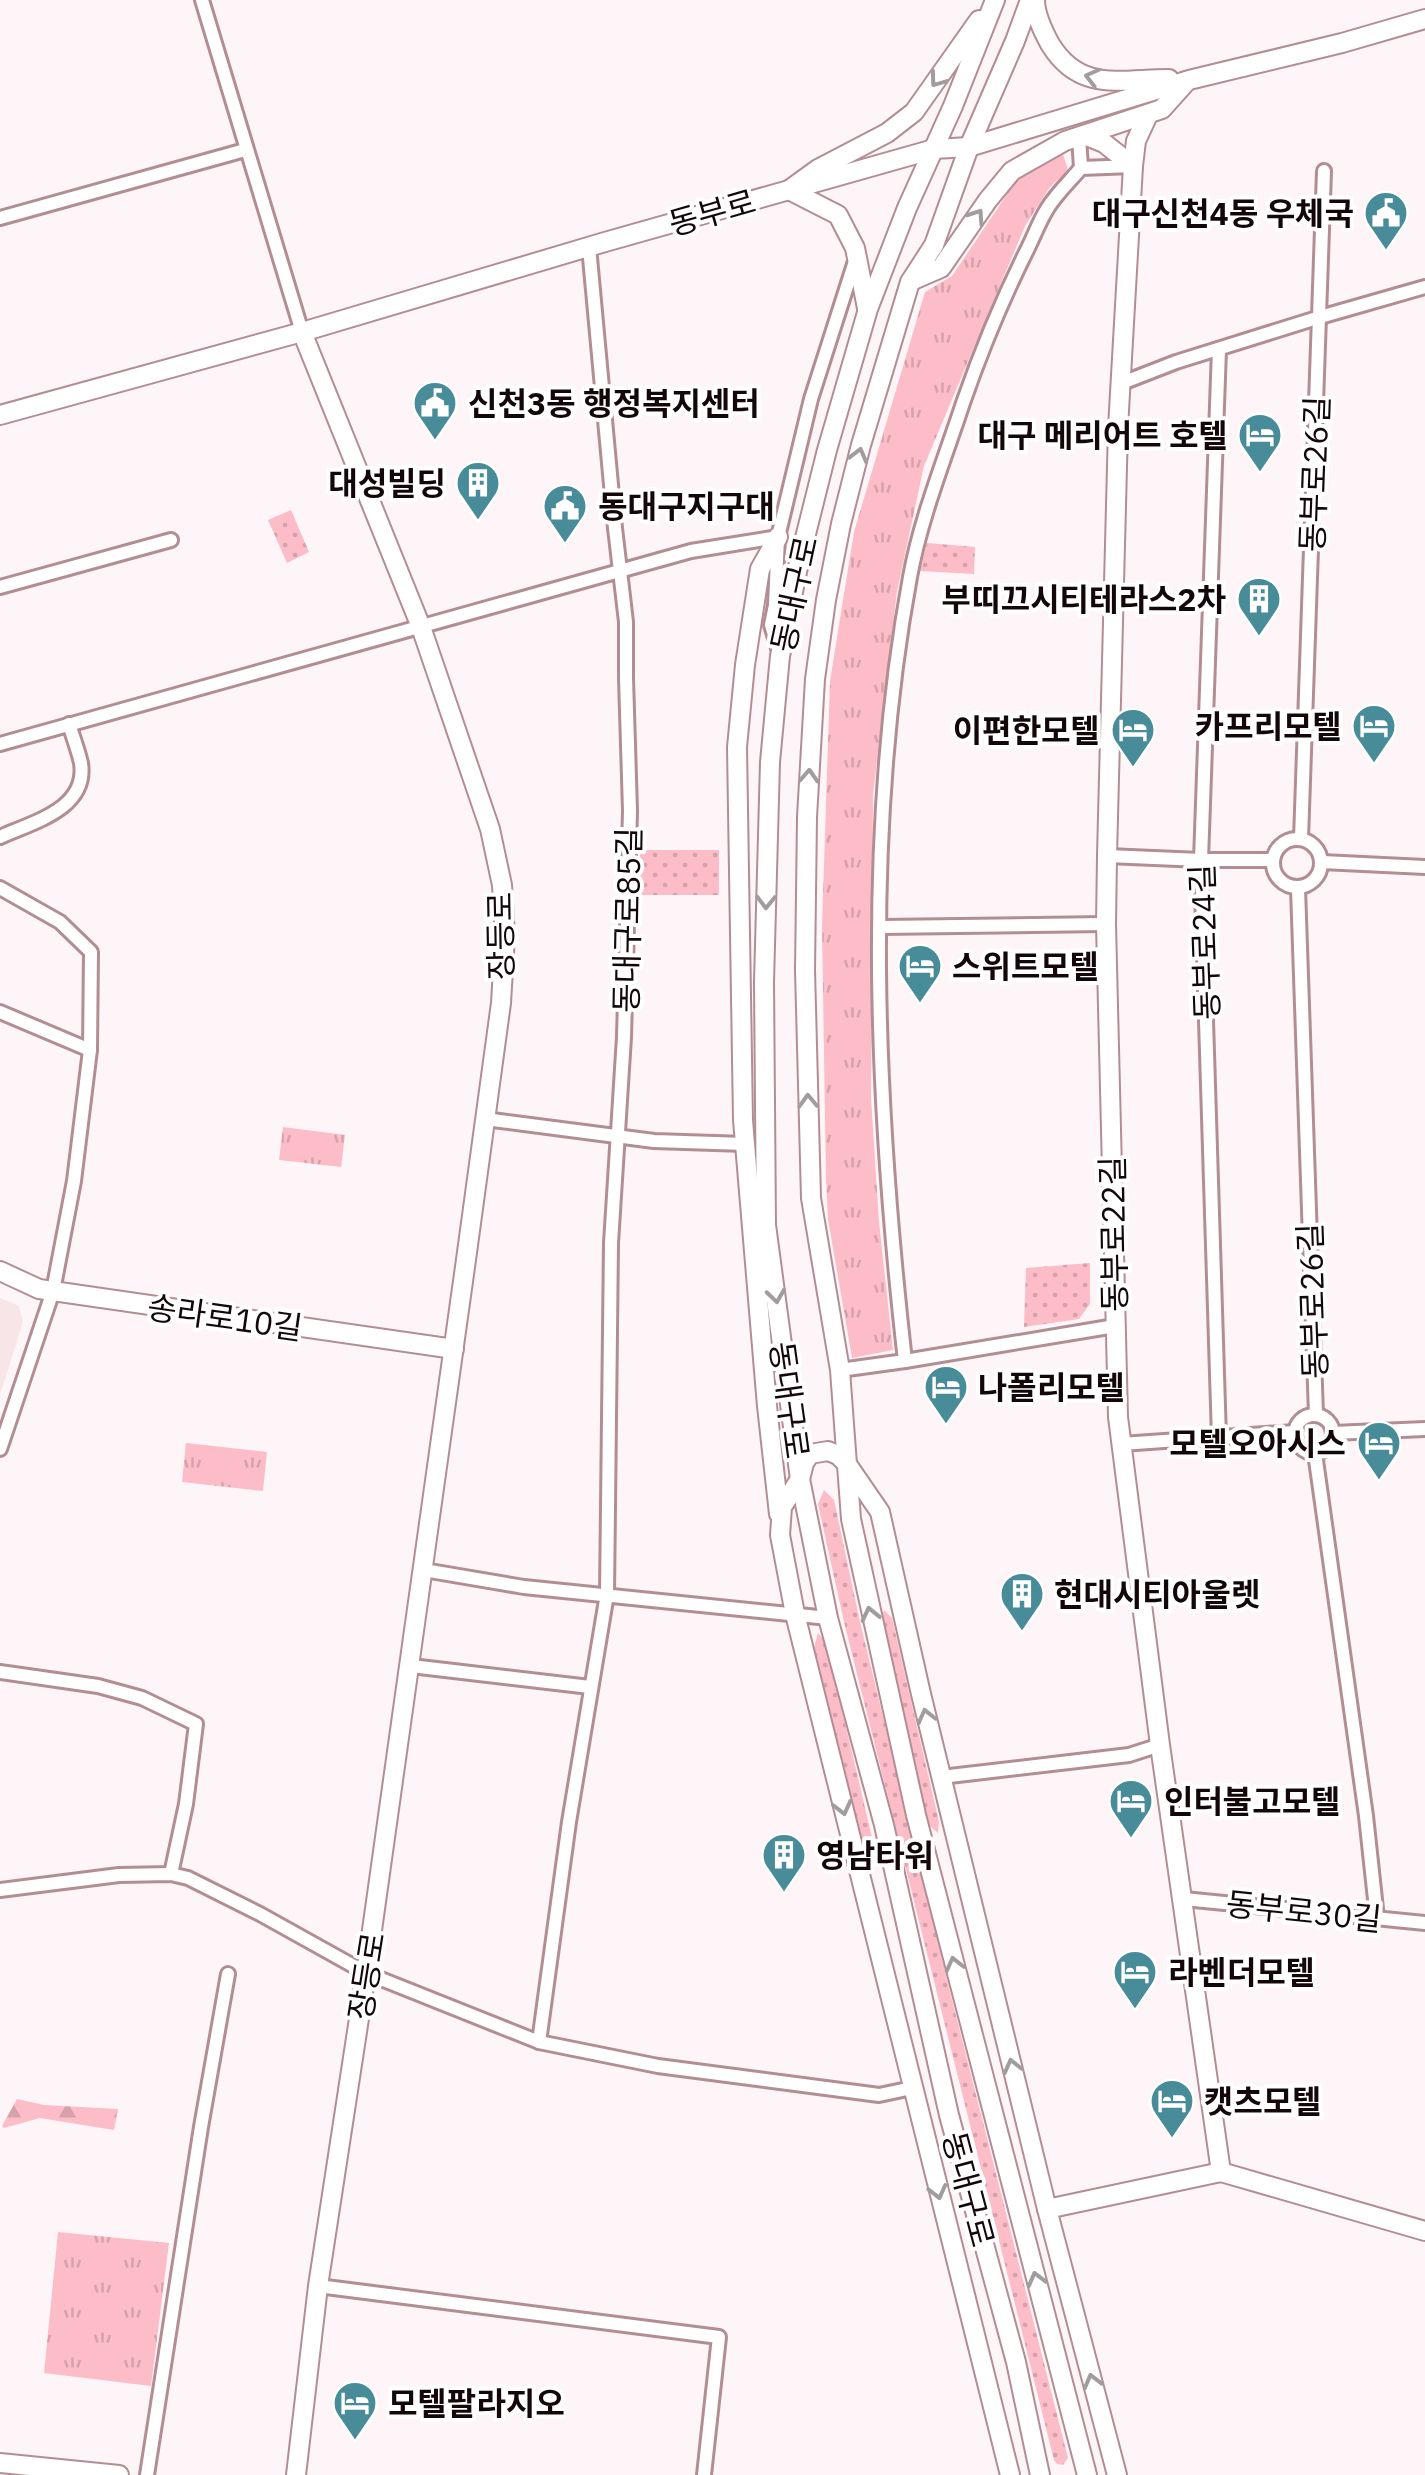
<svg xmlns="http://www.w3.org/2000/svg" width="1425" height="2475" font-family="'IBM Plex Sans','Noto Sans KR',sans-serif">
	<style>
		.built { fill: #f8e5e8 }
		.grass { fill: url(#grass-dots) }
		.forest { fill: url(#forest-firs) }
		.park { fill: url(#park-tufts) }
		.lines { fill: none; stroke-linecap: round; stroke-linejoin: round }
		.street-casing { stroke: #b28e94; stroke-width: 18 }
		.secondary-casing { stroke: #b28e94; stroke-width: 22 }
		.street { stroke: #fff; stroke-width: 12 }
		.secondary { stroke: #fff; stroke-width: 18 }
		.oneway { stroke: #a19c9d }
		.labels { text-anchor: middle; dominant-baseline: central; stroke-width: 8; stroke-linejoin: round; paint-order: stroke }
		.street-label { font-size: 32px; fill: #13070a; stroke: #fff }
		.poi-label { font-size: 32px; font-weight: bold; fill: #13070a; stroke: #fff; text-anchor: start }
	</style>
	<defs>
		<pattern id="grass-dots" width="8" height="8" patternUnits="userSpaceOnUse" patternTransform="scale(2.5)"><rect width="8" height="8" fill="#fcbdc9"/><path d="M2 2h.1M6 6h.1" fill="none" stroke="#d7a1ab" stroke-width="1.8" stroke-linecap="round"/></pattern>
		<pattern id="forest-firs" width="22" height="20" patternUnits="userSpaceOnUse" patternTransform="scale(2.5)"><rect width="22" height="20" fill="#fcbdc9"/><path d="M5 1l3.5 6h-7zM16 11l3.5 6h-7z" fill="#d7a1ab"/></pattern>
		<pattern id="park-tufts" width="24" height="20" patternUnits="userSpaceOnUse" patternTransform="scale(2.5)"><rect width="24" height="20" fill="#fcbdc9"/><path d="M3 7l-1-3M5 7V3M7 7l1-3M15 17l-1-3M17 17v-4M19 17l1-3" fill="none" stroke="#d7a1ab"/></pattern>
	</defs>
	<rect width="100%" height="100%" fill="#fdf5f7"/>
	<path class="built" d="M0,1298l19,8 4,16 -23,72z"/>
	<g class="grass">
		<path d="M291,510l18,42 -22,11 -19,-43z"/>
		<path d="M927,543l48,4 -1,27 -54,-3z"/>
		<rect x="640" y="850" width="79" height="45"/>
		<path d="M1090,1263v41l-11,15 -55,8 2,-59z"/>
		<path d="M824,1490l10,10 26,122 90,370 118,466 -5,7 -6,-1 -3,-4 -210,-838 -26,-118z"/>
		<path d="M884,1610l8,8 47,204 -1,11 -8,-7 -7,-18 -43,-183z"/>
		<path d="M818,1633l8,9 48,204 -2,10 -8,-6 -7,-18 -43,-184z"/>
	</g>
	<path class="forest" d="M17,2099l27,6 74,4 -4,21 -74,-12 -36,10 -2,-2z"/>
	<g class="park">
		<path d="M1063,154l5,16 -18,17 -25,39 -101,240 -27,125 -24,203 -2,303 8,125 14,128 -41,8 -24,-139 -2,-39 -4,-254 8,-245 24,-149 71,-240 27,-16 64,-95z"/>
		<path d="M283,1127l62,8 -4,32 -62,-7z"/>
		<path d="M186,1443l81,9 -4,39 -81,-9z"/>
		<path d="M58,2232l111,11 -18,143 -107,-13z"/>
	</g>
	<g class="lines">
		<defs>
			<g id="street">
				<path d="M202,0l100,332"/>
				<path d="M1079,137l2,31"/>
				<path d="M0,218l245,-68"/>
				<path d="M1219,349l-18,511 18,578"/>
				<path d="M1122,383l54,-21 144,-45 105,-30"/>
				<path d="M0,587l171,-47"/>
				<path d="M779,651l-8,-26 4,-20 3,-68 33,-138 45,-141"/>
				<path d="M0,744l691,-193 87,-14"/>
				<path d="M0,837c33,-15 88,-28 81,-74 -3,-13 -8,-26 -12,-39"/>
				<circle cx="1297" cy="863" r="24"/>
				<path d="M1301,839l23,-668"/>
				<path d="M1107,856l94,4h72"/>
				<path d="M1322,862l103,5"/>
				<path d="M0,888l60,34 31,30 -1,98 -16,131 -21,110 -53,158"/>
				<path d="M1298,888l18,527"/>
				<path d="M881,927l225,-3"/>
				<path d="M0,1012l90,38"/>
				<path d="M485,1119l169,22 91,3"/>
				<path d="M905,1361c-29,-256 -42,-529 5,-784 11,-60 34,-116 53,-174 18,-52 39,-103 64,-153 7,-14 12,-28 20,-41 9,-15 23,-28 34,-41l52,-2"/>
				<path d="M840,1370l65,-9 210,-35"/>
				<circle cx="1314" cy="1434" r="19"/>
				<path d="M1333,1433l92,-4"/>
				<path d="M1121,1444l174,-12"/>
				<path d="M1315,1453l51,363 11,102"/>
				<path d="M424,1570l100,17 304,31"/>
				<path d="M411,1666l179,21"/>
				<path d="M0,1672l98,14 44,12 54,26 -10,80 -15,70"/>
				<path d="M941,1777l188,-22 31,-10"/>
				<path d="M0,1890l119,-15 52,-1 17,4 72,36 106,59 173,69 119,24 221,29 33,-7"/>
				<path d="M1184,1899l241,24"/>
				<path d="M539,2042l30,-220 38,-228 4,-351 13,-206 6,-226 -4,-133v-56l-11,-94 -26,-281"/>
				<path d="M318,2286l401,51 -15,138"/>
				<path d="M147,2475l54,-348 27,-153"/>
			</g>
			<g id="secondary">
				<path d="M995,0l-42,106 -46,102 -39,101 -41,141 -28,112 -19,94 -10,106 -6,220 2,243 34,254 28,139 56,207 65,290 67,247 24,113"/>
				<path d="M1030,0l-15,41 -46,106 -35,98 -24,37 -49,163 -20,79 -15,76 -11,79 -8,138 -2,153 6,228 29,172 11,149 65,296 171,660"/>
				<path d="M1035,0c0,15 8,31 15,44 30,49 70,35 119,35"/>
				<path d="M1148,115l-12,26 -3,25 -15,262 -11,428 -1,68 12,493 42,328 61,427"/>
				<path d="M1084,135l20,8 29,23"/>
				<path d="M911,281l30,-13 47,-68 24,-29 53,-30 97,-32 25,-28"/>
				<path d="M867,308l-12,-60 -17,-33 -49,-25 29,-21 69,-36 27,-21 65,-92"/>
				<path d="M0,415l302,-83 303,-90 329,-93 35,-2 220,-67 153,-37 83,-24"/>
				<path d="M778,537l-18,32 -15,96 -8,82 6,373 24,286 12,108"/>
				<path d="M0,1271l39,18 415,60"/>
				<path d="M1047,2209l174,-37 204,59"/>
				<path d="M0,2463l119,12"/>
				<path d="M296,2475l22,-189 48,-313 99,-706 36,-264 4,-67 -3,-51 -12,-56 -69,-202 -119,-295"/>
				<path d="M1010,2475l-215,-861 -15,-79 2,-28 18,-28 4,-16 6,-9 18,-3 10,4 9,9 33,48 41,182 126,515 70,266"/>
			</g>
		</defs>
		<use href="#street" class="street-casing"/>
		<use href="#secondary" class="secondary-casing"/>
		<use href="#street" class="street"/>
		<use href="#secondary" class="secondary"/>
	</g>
	<defs><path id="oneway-chevron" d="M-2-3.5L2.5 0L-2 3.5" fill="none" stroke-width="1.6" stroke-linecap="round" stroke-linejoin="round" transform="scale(2.5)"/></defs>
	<g class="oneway">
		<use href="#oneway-chevron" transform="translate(1092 77) rotate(-166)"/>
		<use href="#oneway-chevron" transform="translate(937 80) rotate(126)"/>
		<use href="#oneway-chevron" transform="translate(977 216) rotate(-56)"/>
		<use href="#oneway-chevron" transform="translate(859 455) rotate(-75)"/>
		<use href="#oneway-chevron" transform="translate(809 776) rotate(-87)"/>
		<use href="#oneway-chevron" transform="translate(766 902) rotate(91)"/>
		<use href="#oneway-chevron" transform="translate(808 1101) rotate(-92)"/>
		<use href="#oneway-chevron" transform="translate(776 1296) rotate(82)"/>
		<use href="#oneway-chevron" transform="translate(870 1614) rotate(-103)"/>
		<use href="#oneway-chevron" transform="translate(926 1716) rotate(-104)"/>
		<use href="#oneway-chevron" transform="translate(843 1808) rotate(76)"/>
		<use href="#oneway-chevron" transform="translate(954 1964) rotate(-104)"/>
		<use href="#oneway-chevron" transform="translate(1012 2066) rotate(-104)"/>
		<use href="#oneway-chevron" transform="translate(938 2192) rotate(76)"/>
		<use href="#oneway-chevron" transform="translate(1036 2279) rotate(-105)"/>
		<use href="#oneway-chevron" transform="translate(1092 2381) rotate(-105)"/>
	</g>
	<defs>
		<symbol id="civic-pin" viewBox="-11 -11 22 30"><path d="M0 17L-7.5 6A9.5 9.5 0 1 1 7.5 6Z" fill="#478c98" stroke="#fff"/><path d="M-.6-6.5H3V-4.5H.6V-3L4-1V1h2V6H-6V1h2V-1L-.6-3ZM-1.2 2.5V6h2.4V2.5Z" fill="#fff"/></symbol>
		<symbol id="hotel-pin" viewBox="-11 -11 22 30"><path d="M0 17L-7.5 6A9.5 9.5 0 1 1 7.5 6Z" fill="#478c98" stroke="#fff"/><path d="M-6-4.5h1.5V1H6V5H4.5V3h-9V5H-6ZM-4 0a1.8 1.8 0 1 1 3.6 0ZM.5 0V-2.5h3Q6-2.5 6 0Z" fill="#fff"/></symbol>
		<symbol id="building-pin" viewBox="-11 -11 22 30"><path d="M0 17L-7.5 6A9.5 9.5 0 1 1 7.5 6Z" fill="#478c98" stroke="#fff"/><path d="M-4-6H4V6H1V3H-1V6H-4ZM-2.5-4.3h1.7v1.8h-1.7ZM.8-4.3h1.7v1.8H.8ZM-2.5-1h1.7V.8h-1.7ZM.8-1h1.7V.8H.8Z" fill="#fff"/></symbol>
	</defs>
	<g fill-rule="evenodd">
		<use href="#civic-pin" x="1361" y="188" width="50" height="68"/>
		<use href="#civic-pin" x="410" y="378" width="50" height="68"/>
		<use href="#hotel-pin" x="1235" y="410" width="50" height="68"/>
		<use href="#building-pin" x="453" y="458" width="50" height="68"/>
		<use href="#civic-pin" x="540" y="481" width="50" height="68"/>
		<use href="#building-pin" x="1234" y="574" width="50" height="68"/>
		<use href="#hotel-pin" x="1349" y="701" width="50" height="68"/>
		<use href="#hotel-pin" x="1108" y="705" width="50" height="68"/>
		<use href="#hotel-pin" x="895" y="941" width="50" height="68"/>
		<use href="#hotel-pin" x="921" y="1362" width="50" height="68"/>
		<use href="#hotel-pin" x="1354" y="1418" width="50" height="68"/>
		<use href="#building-pin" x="997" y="1569" width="50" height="68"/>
		<use href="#hotel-pin" x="1106" y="1776" width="50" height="68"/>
		<use href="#building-pin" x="759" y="1830" width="50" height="68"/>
		<use href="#hotel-pin" x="1110" y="1947" width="50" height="68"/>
		<use href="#hotel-pin" x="1147" y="2076" width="50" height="68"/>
		<use href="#hotel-pin" x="330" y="2378" width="50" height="68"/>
	</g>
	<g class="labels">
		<g class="street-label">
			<text transform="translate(712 212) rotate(-16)">동부로</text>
			<text transform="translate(1314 474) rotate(-88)">동부로26길</text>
			<text transform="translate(794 594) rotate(-78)">동대구로</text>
			<text transform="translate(627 920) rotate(-89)">동대구로85길</text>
			<text transform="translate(500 936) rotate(-91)">장등로</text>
			<text transform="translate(1204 942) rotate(-92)">동부로24길</text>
			<text transform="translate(1113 1234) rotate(-91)">동부로22길</text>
			<text transform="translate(1312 1301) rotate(-92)">동부로26길</text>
			<text transform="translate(225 1317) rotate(8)">송라로10길</text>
			<text transform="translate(790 1400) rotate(82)">동대구로</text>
			<text transform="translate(1304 1911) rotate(6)">동부로30길</text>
			<text transform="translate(366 1976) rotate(-81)">장등로</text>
			<text transform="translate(969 2189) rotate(75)">동대구로</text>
		</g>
		<g class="poi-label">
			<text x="1354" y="213" text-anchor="end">대구신천4동 우체국</text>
			<text x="468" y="403">신천3동 행정복지센터</text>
			<text x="1228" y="435" text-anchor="end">대구 메리어트 호텔</text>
			<text x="446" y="483" text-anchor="end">대성빌딩</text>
			<text x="598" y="506">동대구지구대</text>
			<text x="1226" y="599" text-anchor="end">부띠끄시티테라스2차</text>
			<text x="1342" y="726" text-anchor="end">카프리모텔</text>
			<text x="1100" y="730" text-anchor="end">이편한모텔</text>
			<text x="952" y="966">스위트모텔</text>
			<text x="978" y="1387">나폴리모텔</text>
			<text x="1346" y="1443" text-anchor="end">모텔오아시스</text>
			<text x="1054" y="1594">현대시티아울렛</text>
			<text x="1164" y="1801">인터불고모텔</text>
			<text x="816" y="1855">영남타워</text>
			<text x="1168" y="1972">라벤더모텔</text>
			<text x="1204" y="2101">캣츠모텔</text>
			<text x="388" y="2403">모텔팔라지오</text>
		</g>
	</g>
</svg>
